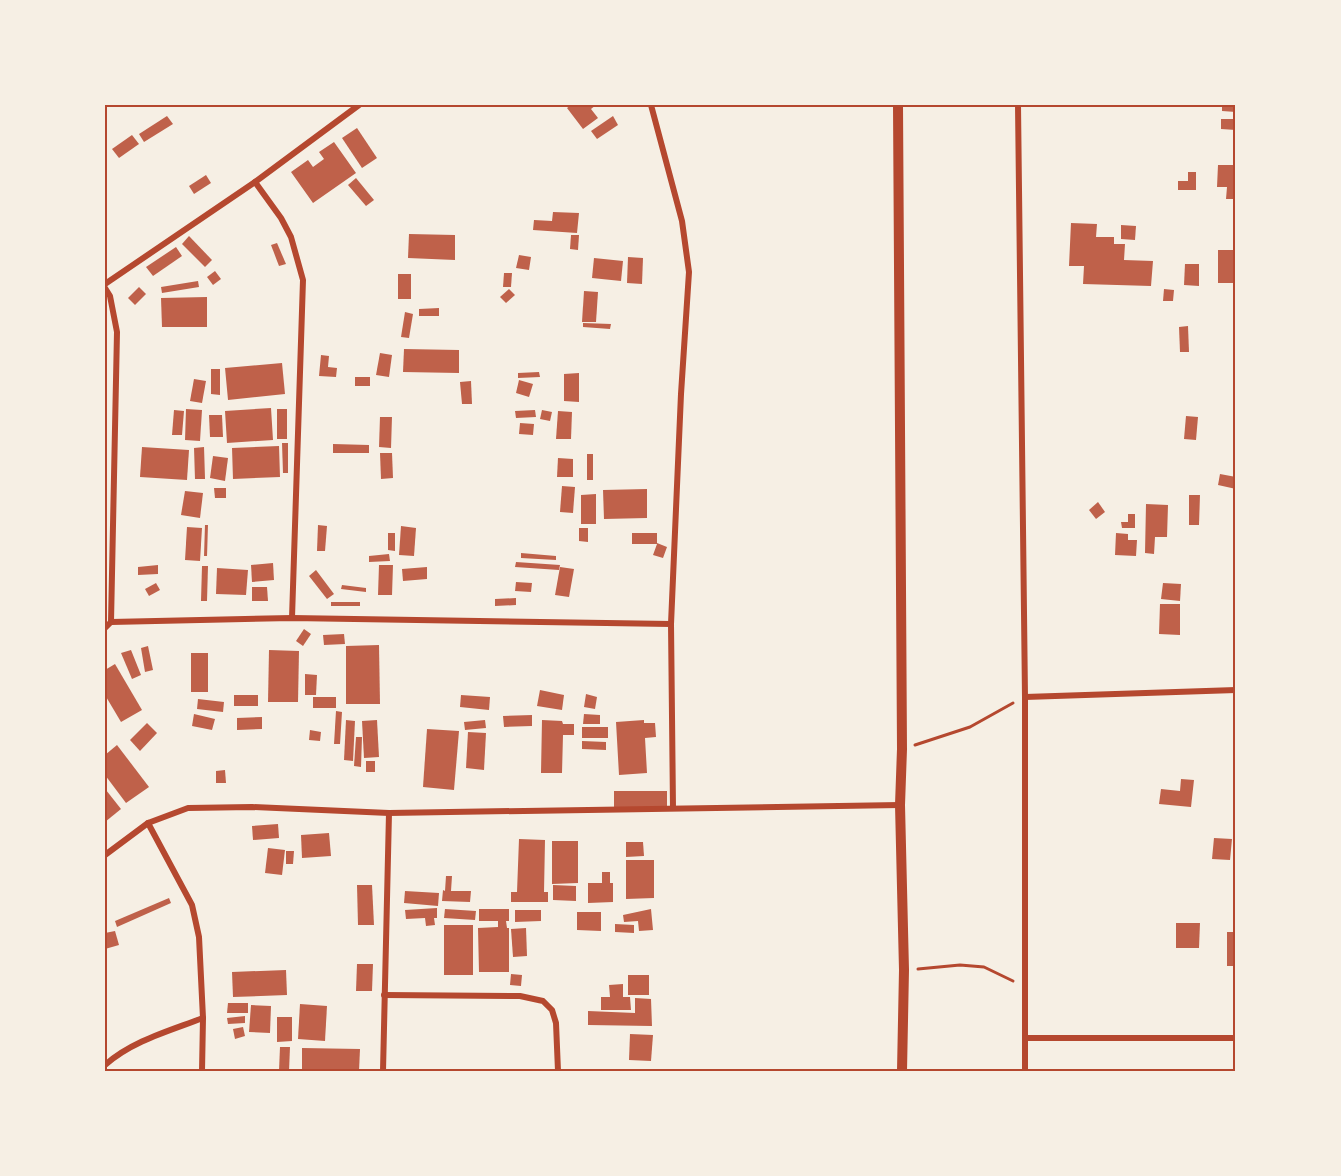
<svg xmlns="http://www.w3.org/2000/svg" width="1341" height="1176" font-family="'Space Grotesk',sans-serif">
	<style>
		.building { fill: #bf614a }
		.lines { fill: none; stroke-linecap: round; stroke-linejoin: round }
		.path { stroke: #b5482f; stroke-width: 3 }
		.minor { stroke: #b5482f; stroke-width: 6 }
		.tertiary { stroke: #b5482f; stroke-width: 10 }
		.neatline { fill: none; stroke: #b5482f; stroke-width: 2 }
	</style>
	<rect width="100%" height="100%" fill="#f6efe4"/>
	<g class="building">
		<path d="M571,105h25l-5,4 7,9 -15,11 -16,-21z"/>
		<path d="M1222,105h14v7l-14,-1z"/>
		<path d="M167,116l6,8 -29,18 -5,-8z"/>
		<path d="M613,116l5,9 -21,14 -6,-8z"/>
		<path d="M1221,119h15v11l-15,-1z"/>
		<path d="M357,128l20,30 -15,10 -20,-30z"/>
		<path d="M132,135l7,9 -20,14 -7,-9z"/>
		<path d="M334,142l22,31 -43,30 -22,-31 17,-12 5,7 11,-8 -5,-7z"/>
		<path d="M1218,165h18v34h-10l1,-12h-10z"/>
		<path d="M1188,172h8v18h-18v-9h10z"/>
		<path d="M206,175l5,8 -17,11 -5,-8z"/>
		<path d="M356,178l18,22 -8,6 -18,-21z"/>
		<path d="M553,212l26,1 -2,20 -44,-3 1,-10 18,1z"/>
		<path d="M1071,223l26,1 -1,13h18v7h11l-1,16 29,1 -2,25 -68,-2 1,-18h-15z"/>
		<path d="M1121,225l15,1 -1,14 -14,-1z"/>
		<path d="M409,234l46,1v25l-47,-2z"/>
		<path d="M571,235h8l-1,15 -8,-1z"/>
		<path d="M189,236l23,24 -7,7 -23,-23z"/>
		<path d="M277,243l9,21 -7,2 -8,-21z"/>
		<path d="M176,247l6,9 -29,20 -7,-9z"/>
		<rect x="1218" y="250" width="18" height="33"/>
		<path d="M519,255l12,2 -2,13 -13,-2z"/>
		<path d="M628,257l15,1 -1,26 -15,-1z"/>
		<path d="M594,258l29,3 -2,20 -29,-3z"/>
		<path d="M1185,264h14v22l-15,-1z"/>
		<path d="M215,271l6,8 -8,6 -6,-8z"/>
		<path d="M504,273h8l-1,14h-8z"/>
		<rect x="398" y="274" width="13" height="25"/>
		<path d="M198,281l1,6 -37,6 -1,-6z"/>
		<path d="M139,287l7,7 -11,11 -7,-7z"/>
		<path d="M509,289l6,6 -9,8 -6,-6z"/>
		<path d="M1164,289l10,1 -1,11h-10z"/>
		<path d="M584,291l14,1 -2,30h-14z"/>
		<path d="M207,297v30h-45l-1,-29z"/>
		<path d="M439,308v8h-20v-7z"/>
		<path d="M405,312l8,2 -4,24 -8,-1z"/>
		<path d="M583,323l28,1 -1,5 -27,-2z"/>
		<path d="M1188,326l1,26h-9l-1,-25z"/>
		<path d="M404,349l55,1v23l-56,-1z"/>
		<path d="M380,353l12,2 -3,22 -13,-2z"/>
		<path d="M321,355l8,1 -1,11 9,1 -1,9 -17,-1z"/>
		<path d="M282,363l3,31 -57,6 -3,-32z"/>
		<path d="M211,369h9v26l-9,-1z"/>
		<path d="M539,372l1,5 -22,1v-5z"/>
		<path d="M579,373v29l-15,-1v-27z"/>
		<rect x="355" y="377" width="15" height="9"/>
		<path d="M194,379l12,2 -4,22 -12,-2z"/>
		<path d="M519,380l14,4 -4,13 -13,-4z"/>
		<path d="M471,381l1,23h-10l-2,-22z"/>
		<path d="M271,408l2,32 -46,3 -2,-32z"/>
		<path d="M186,409l16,1 -2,31 -15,-1z"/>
		<rect x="277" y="409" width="10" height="30"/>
		<path d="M174,410l10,1 -2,24h-10z"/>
		<path d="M535,410l1,7 -20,1 -1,-7z"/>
		<path d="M542,410l10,2 -2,9 -10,-2z"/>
		<path d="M558,411l14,1 -1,27h-15z"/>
		<path d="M209,415h13l1,22h-13z"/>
		<path d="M1186,416l12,1 -2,23 -12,-1z"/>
		<path d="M380,417h12l-1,31 -12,-1z"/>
		<path d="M520,423l14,1 -1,11 -14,-1z"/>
		<path d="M282,443h6v30h-5z"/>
		<path d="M333,444l36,1v8h-36z"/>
		<path d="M279,446l1,31 -47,2 -1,-31z"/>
		<path d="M142,447l47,3 -2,30 -47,-3z"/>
		<path d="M204,447l1,32h-10l-1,-31z"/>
		<path d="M380,453h12l1,25 -12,1z"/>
		<rect x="587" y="454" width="6" height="26"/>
		<path d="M213,456l15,2 -3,23 -15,-3z"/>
		<path d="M558,458l15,1v18h-16z"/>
		<path d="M1220,474l16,3v12l-18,-4z"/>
		<path d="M562,486l13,1 -2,26 -13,-1z"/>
		<path d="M214,488h12v10h-11z"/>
		<path d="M647,489v29l-43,1 -1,-29z"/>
		<path d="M185,491l18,2 -3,25 -19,-3z"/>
		<path d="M596,494v30h-15v-29z"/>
		<path d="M1189,495h11l-1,30h-10z"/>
		<path d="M1098,502l7,10 -9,7 -7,-9z"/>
		<path d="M1146,504l22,1 -1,32h-12l-1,17 -9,-1z"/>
		<path d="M1128,514h7v14h-13l-1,-6h7z"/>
		<path d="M205,525h3l-1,31h-3z"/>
		<path d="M318,525l9,1 -2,25h-8z"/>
		<path d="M401,526l15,2 -2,28 -15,-1z"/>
		<path d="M187,527l15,1 -2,33 -15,-1z"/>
		<path d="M579,528h9v14l-9,-1z"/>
		<path d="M388,533h7v18l-7,-1z"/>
		<path d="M632,533h25v10l10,4 -4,11 -10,-3 4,-11h-25z"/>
		<path d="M1116,533l12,1v6h9l-1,16 -21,-1z"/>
		<path d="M521,553l35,3v4l-35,-2z"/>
		<path d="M389,554l1,7 -21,1v-6z"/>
		<path d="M516,562l44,3 -1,5 -44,-3z"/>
		<path d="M273,563l1,17 -22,2 -1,-17z"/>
		<path d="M158,565v9l-20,1v-8z"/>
		<path d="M379,565h14l-1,30h-14z"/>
		<path d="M202,566h6l-1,35h-6z"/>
		<path d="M427,567v12l-24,2 -1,-12z"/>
		<path d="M560,567l14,2 -5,28 -14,-2z"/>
		<path d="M217,568l31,2 -2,25 -30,-1z"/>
		<path d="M316,570l18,24 -7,5 -18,-23z"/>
		<path d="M516,582l16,1 -1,9 -16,-1z"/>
		<path d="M156,583l4,7 -11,6 -4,-7z"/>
		<path d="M1163,583l18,1 -1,17 -19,-2z"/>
		<path d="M342,585l24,3v4l-25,-3z"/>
		<path d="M252,587h15l1,14h-16z"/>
		<path d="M516,598v7l-21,1v-7z"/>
		<rect x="331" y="602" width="29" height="4"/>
		<path d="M1160,604h20v31l-21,-1z"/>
		<path d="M304,629l7,5 -8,12 -7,-5z"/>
		<path d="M344,634l1,10 -21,1 -1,-10z"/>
		<path d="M379,645l1,59h-34v-58z"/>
		<path d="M148,646l5,24 -8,2 -4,-24z"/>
		<path d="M131,650l10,25 -9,4 -11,-26z"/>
		<path d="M269,650l30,1 -1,51h-30z"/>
		<rect x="191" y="653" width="17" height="39"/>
		<path d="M115,664l27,46 -21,12 -16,-27v-25z"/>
		<path d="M305,674l12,1 -1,20h-11z"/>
		<path d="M540,690l24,5 -2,15 -25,-4z"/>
		<path d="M586,694l11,3 -2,12 -11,-2z"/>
		<rect x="234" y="695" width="24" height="11"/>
		<path d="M461,695l29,2 -1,13 -29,-3z"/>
		<rect x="313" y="697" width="23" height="11"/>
		<path d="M198,699l26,3 -1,10 -26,-3z"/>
		<path d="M336,711l6,1 -2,32h-6z"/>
		<path d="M194,714l21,5 -3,11 -20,-4z"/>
		<path d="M584,714l16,1v9h-17z"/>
		<path d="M532,715v11l-28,1 -1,-11z"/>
		<path d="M262,717v12l-25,1v-12z"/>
		<path d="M346,720l9,1 -2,40 -9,-1z"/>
		<path d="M377,720l2,37 -15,1 -2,-37z"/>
		<path d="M485,720l1,8 -21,2 -1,-8z"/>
		<path d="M542,720l20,1 1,3h11v11h-11l-1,38h-21z"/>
		<path d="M644,720v3h11l1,14 -11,1 2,35 -28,2 -3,-53z"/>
		<path d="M147,723l10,10 -17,18 -10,-11z"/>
		<rect x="582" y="727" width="26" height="11"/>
		<path d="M427,729l32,2 -5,59 -31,-3z"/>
		<path d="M310,730l11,2 -1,9 -11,-1z"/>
		<path d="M468,732l18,1 -2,37 -18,-2z"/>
		<path d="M356,737h6l-1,30 -7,-1z"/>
		<path d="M582,741l24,1v8l-24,-1z"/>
		<path d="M117,745l32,42 -23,16 -21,-28v-20z"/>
		<rect x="366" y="761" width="9" height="11"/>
		<path d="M225,770l1,13h-10v-12z"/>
		<path d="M1181,779l13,1 -3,27 -32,-3 2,-15 19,2z"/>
		<path d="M106,790l15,19 -16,13v-31z"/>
		<rect x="614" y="791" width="53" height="16"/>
		<path d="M278,824l1,14 -26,2 -1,-14z"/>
		<path d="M329,833l2,23 -29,2 -1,-23z"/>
		<path d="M1214,838l18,1 -2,21 -18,-1z"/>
		<path d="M519,839l26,1 -1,52h4v10h-37v-10h6z"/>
		<path d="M552,841h26v42l-26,1z"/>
		<path d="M626,842h17l1,14 -18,1z"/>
		<path d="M268,848l17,2 -3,25 -17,-2z"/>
		<path d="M286,851h8l-1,13h-7z"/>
		<path d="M626,860h28v38l-28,1z"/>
		<path d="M602,872h8v11h3v19l-25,1v-20h14z"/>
		<path d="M446,876h6l-1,15h20l-1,11 -28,-1 1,-11 2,1z"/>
		<path d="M357,885h15l2,40h-16z"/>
		<path d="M553,885l23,1v15l-23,-1z"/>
		<path d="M405,891l34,2 -1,13 -34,-3z"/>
		<path d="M169,898l2,5 -54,24 -2,-6z"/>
		<path d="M437,908v10h-3l1,7 -9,1 -1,-8 -19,1 -1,-9z"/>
		<path d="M445,909l31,2 -1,9 -31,-2z"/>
		<path d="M479,909h30v12h-3l1,7h2v44h-30l-1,-44 20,-1v-6h-19z"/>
		<path d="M651,909l2,21 -14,1 -1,-10 -14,1 -1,-7z"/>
		<path d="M515,910h26v11l-26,1z"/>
		<path d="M577,912h24v19l-24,-1z"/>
		<path d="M1176,923h24l-1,25h-23z"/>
		<path d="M615,924l19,1v8l-19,-1z"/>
		<rect x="444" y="925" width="29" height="50"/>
		<path d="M526,928l1,28 -14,1 -2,-28z"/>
		<path d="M115,931l4,14 -14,4v-16z"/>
		<rect x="1227" y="932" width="9" height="34"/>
		<path d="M357,964h16l-1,27h-16z"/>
		<path d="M286,970l1,25 -54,2 -1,-25z"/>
		<path d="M511,974l11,1 -1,11 -11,-1z"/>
		<rect x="628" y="975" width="21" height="20"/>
		<path d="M623,984v13h7l1,13h-30v-13h9l-1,-12z"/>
		<path d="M635,998l16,1 1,27 -64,-1v-14l47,2z"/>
		<path d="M228,1003h20v10h-21z"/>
		<path d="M300,1004l27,2 -2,35 -27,-2z"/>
		<path d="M251,1005l20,1 -1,27 -21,-1z"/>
		<path d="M245,1016v7l-17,1 -1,-6z"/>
		<path d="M277,1017h15v24l-15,1z"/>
		<path d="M243,1027l2,9 -10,3 -2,-10z"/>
		<path d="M630,1034l23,1 -2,26 -22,-1z"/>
		<path d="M280,1047h10l-1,24h-10z"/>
		<path d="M302,1048l58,1 -1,22h-57z"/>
	</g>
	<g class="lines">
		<g class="path">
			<path d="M915,745l55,-18 43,-24"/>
			<path d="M918,969l42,-4 24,2 29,14"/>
		</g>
		<g class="minor">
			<path d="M651,105l31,116 7,51 -8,122 -10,230"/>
			<path d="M1018,105l7,592v374"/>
			<path d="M255,182l26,36 10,19 12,43 -11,338"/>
			<path d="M105,284l150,-102 104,-77"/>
			<path d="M105,288l5,8 7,36 -6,290"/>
			<path d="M105,628l6,-6 181,-4 379,6 2,184"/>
			<path d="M1025,697l211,-7"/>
			<path d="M148,823l44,82 7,32 4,81 -1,53"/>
			<path d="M105,855l43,-32 40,-15 64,-1 137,6 511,-8"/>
			<path d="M384,995l136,1 23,5 9,9 4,13 2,48"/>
			<path d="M1025,1038h211"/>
			<path d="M105,1065c27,-24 64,-34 98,-47"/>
			<path d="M383,1071l6,-258"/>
		</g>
		<path class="tertiary" d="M898,105l4,644 -2,56 4,165 -2,101"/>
	</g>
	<rect width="1341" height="1176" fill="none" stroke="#f6efe4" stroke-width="213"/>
	<rect x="106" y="106" width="1128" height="964" class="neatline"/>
</svg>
